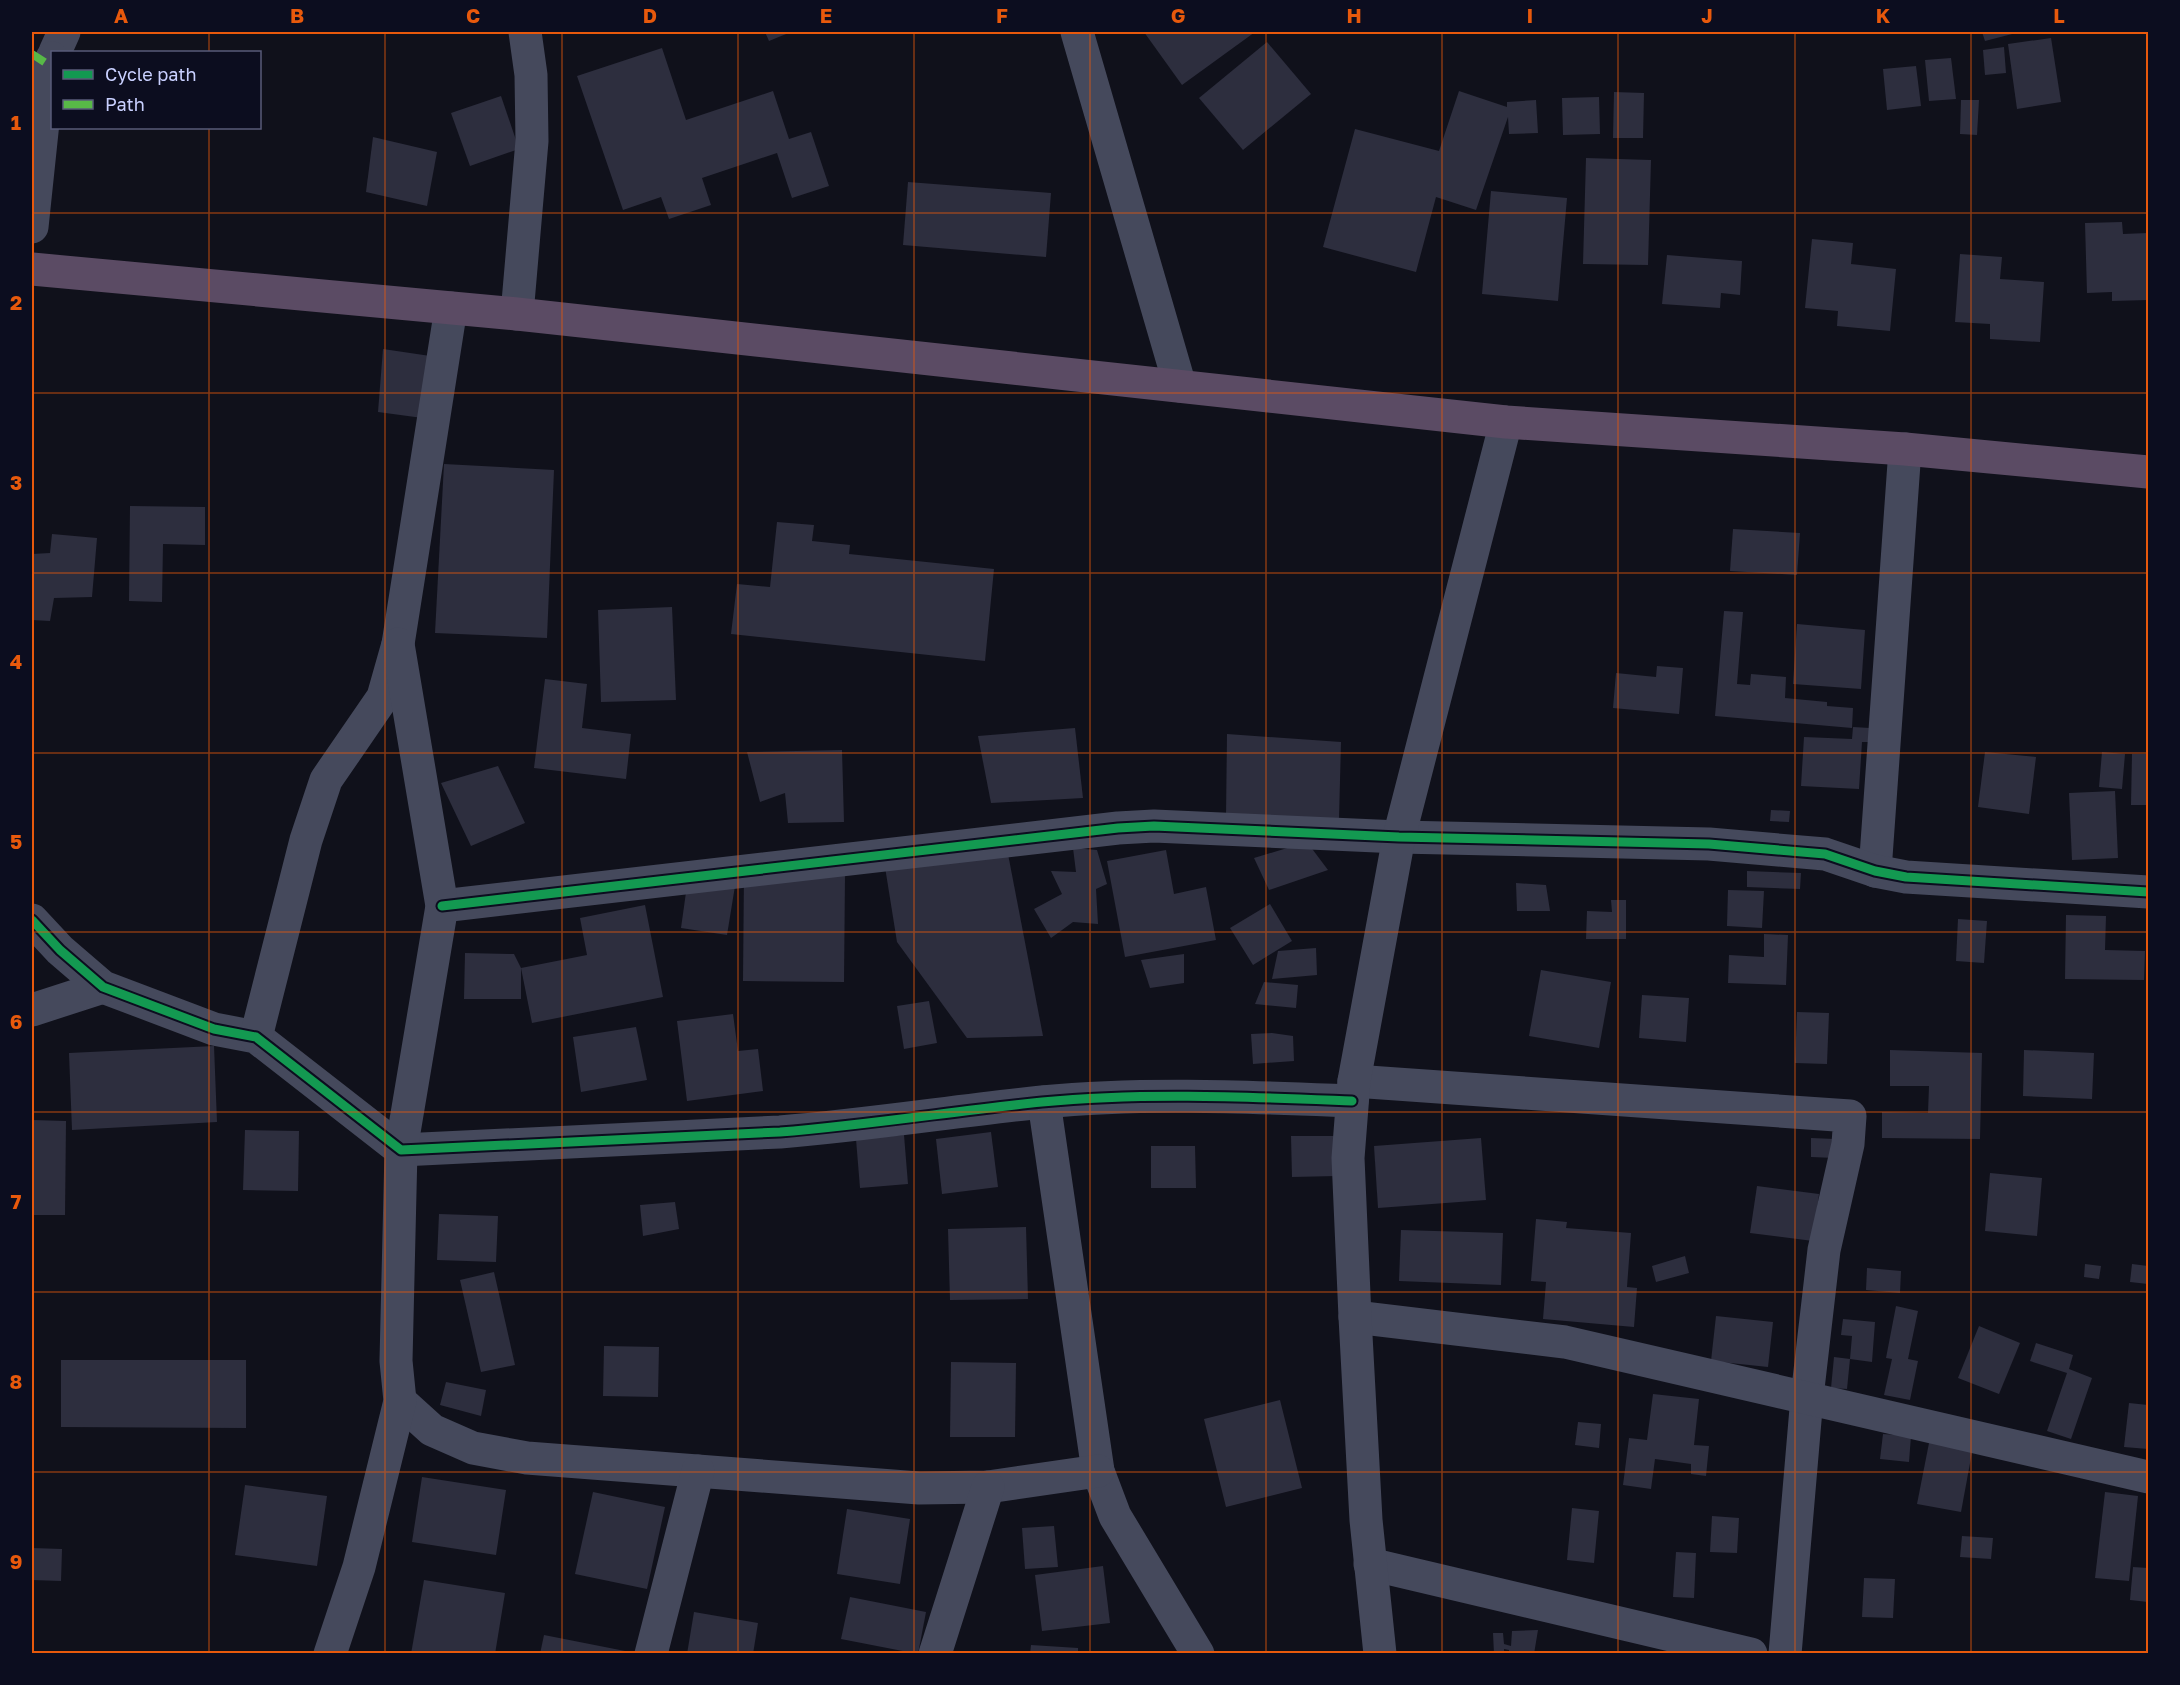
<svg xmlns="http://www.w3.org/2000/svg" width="2180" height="1685" font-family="'Golos Text',sans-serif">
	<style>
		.building { fill: #2d2e3e }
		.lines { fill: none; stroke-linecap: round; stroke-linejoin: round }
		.minor { stroke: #45495c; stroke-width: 33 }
		.highway { stroke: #5b4b64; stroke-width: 33 }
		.quiet { stroke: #58b947; stroke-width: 8; stroke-dasharray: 15 8; stroke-linecap: butt }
		.cycleway-casing { stroke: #0c0d1f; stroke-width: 13 }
		.cycleway { stroke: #139951; stroke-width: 9 }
		.grid { fill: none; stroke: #e8590c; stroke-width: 1.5; stroke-opacity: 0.55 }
		.neatline { fill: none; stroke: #e8590c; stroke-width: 2 }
		.grid-label { font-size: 20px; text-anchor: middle; font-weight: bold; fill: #e8590c }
	</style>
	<rect width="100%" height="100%" fill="#10111b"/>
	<g class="building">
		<path d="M765,32h26l-22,9z"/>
		<path d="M1144,32h111l-73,53z"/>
		<path d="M1982,32h34v1l-31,8z"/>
		<path d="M2051,38l10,64 -44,7 -9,-65z"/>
		<path d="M1267,42l44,52 -68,56 -44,-52z"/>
		<path d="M2004,47l2,26 -21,2 -2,-25z"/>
		<path d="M662,48l24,72 87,-29 16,48 22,-7 18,54 -37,12 -15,-45 -75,25 9,27 -42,14 -8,-22 -38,13 -46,-134z"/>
		<path d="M1951,58l5,41 -27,2 -4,-41z"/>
		<path d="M1916,66l5,40 -34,4 -4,-41z"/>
		<path d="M1459,91l48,16v-5l29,-2 2,33 -29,1 -1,-17 -32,93 -40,-13 -20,75 -93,-25 32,-118 84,22z"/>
		<path d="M1614,92l30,1 -1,45h-30z"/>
		<path d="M501,96l18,53 -49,17 -19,-53z"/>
		<path d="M1599,97l1,37 -37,1 -1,-37z"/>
		<path d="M1961,100h18l-2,35 -17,-1z"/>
		<path d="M373,137l64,15 -10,54 -61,-14z"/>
		<path d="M1586,158l65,2 -3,105 -65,-1z"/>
		<path d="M908,182l143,11 -5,64 -143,-12z"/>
		<path d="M1491,191l76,7 -9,103 -76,-7z"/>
		<path d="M2122,222l1,12 25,-1v67l-36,1v-9l-25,1 -2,-70z"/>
		<path d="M1812,239l41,4 -2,21 45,5 -6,62 -53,-5 1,-15 -33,-3z"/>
		<path d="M1960,254l42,3 -2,22 44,3 -4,60 -50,-3v-15l-35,-2z"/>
		<path d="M1667,255l75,6 -2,34 -19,-2 -1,15 -58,-4z"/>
		<path d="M383,349l54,8 -7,62 -52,-7z"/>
		<path d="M444,464l110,6 -7,168 -112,-5z"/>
		<path d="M130,506l75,1v38l-42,-1 -1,58 -33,-1z"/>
		<path d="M777,522l37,3 -2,16 38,4 -1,9 145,15 -9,92 -254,-27 6,-50 33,3z"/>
		<path d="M1733,529l67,4 -3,42 -67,-4z"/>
		<path d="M52,534l45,4 -5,59 -38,1 -4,23 -18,-1v-66l18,-1z"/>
		<path d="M672,607l4,93 -75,2 -3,-92z"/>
		<path d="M1724,611l19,1 -6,72 13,1 1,-11 35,3 -1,21 42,4v4l26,2 -1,20 -137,-12z"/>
		<path d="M1797,624l68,6 -4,59 -68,-5z"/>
		<path d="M1657,666l26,2 -4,46 -66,-6 3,-35 40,4z"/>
		<path d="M545,679l42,5 -5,44 49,6 -5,45 -92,-11z"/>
		<path d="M1853,727l17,1v14h-8l-3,47 -58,-3 3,-49 48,2z"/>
		<path d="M1075,728l8,70 -92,5 -13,-67z"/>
		<path d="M1227,734l114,8 -2,77 -113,-1z"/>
		<path d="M842,750l2,72 -56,1 -3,-30 -25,9 -13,-50z"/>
		<path d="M1985,752l51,5 -7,57 -51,-7z"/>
		<path d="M2102,752l23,2 -3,35 -23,-2z"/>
		<path d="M2132,754h16v51h-17z"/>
		<path d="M498,766l27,57 -54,23 -30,-63z"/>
		<path d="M2115,791l3,67 -46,2 -3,-67z"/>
		<path d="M1771,810l19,1 -1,11 -19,-1z"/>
		<path d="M1307,842l21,28 -59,20 -15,-32z"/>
		<path d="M1073,848l24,2 10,34 -11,5 2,35 -25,-2 -22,16 -17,-29 28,-15 -11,-23 25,1z"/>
		<path d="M1166,850l8,44 32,-7 10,53 -91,17 -18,-96z"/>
		<path d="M1008,854l35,182 -76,2 -70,-96 -12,-75z"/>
		<path d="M1747,871l54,2 -1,16 -53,-2z"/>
		<path d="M744,872l101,1 -1,109 -101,-1z"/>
		<path d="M688,878l47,8 -8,49 -46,-7z"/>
		<path d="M1516,883l30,2 4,26h-33z"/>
		<path d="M1728,890l36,1 -2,37 -35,-2z"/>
		<path d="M1611,900h15v39h-40l1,-28 25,1z"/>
		<path d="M1270,904l22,37 -39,24 -23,-37z"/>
		<path d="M645,905l18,92 -131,26 -11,-55 66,-13 -7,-37z"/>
		<path d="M2066,915l40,1 -1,34 40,1 -1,29 -79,-1z"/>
		<path d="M1958,919l29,2 -3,42 -28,-2z"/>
		<path d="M1764,934l24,1 -2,50 -58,-2 1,-28 35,2z"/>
		<path d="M1316,948l1,27 -45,4 6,-28z"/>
		<path d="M465,953l49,1 7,14v31h-57z"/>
		<path d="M1184,954v29l-34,5 -9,-28z"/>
		<path d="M1541,970l70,12 -12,66 -70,-12z"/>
		<path d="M1264,982l34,3 -2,23 -41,-4z"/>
		<path d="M1642,995l47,3 -3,44 -47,-4z"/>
		<path d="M929,1001l8,42 -33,6 -7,-43z"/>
		<path d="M1797,1012l32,1 -2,51 -32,-1z"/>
		<path d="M733,1014l5,37 20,-2 5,42 -76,10 -10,-80z"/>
		<path d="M636,1027l11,53 -66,12 -8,-55z"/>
		<path d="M1272,1033l21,3 1,25 -41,3 -2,-30z"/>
		<path d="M214,1046l3,76 -145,8 -3,-77z"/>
		<path d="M1890,1050l92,3 -2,86 -98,-1v-26l46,1 1,-27h-39z"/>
		<path d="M2024,1050l70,3 -2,46 -69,-3z"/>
		<path d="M32,1120l34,1 -1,94h-33z"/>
		<path d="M245,1130l54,1 -1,60 -55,-1z"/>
		<path d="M991,1132l7,55 -56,7 -6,-55z"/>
		<path d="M904,1135l4,49 -48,4 -4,-49z"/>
		<path d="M1291,1136h45l1,40 -45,1z"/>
		<path d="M1481,1138l5,62 -108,8 -4,-62z"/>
		<path d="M1811,1138l24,1v19l-24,-1z"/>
		<path d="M1151,1146h44l1,42h-45z"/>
		<path d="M1990,1173l52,5 -5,58 -52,-5z"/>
		<path d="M1757,1186l62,8 -6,47 -63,-8z"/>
		<path d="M675,1202l4,27 -36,7 -3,-31z"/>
		<path d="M439,1214l59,2 -2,46 -59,-2z"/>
		<path d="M1536,1219l31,3 -1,6 65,5 -4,54 10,1 -3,39 -91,-8 3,-37 -15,-1z"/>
		<path d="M1026,1227l2,72 -78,1 -2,-71z"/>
		<path d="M1401,1230l102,3 -2,52 -102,-4z"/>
		<path d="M1685,1256l4,17 -33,9 -4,-16z"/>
		<path d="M2085,1264l16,2 -2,13 -15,-2z"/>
		<path d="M2132,1264l16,2v18l-18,-2z"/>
		<path d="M1867,1268l34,3 -1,22 -34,-3z"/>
		<path d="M494,1272l21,93 -34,7 -21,-92z"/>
		<path d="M1896,1306l22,5 -10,48 10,2 -8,39 -26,-5 8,-36 -6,-1z"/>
		<path d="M1716,1316l57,6 -5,45 -57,-6z"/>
		<path d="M1843,1319l32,3 -3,40 -22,-3 2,-23 -11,-1z"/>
		<path d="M1979,1326l41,17 -21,51 -41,-16z"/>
		<path d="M2036,1343l37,12 -4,14 23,9 -21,61 -24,-8 20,-58 -37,-12z"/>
		<path d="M604,1346l55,1 -1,50 -55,-1z"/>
		<path d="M1834,1357l16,2 -3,30 -16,-1z"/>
		<path d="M61,1360h185v68l-185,-1z"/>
		<path d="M951,1362l65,1 -1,74h-65z"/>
		<path d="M446,1382l40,8 -5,26 -41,-11z"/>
		<path d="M1653,1394l46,5 -5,46 15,1 -3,30 -15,-2v-10l-36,-5 -4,30 -28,-4 6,-47 18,2z"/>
		<path d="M1280,1400l22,88 -76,19 -22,-88z"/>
		<path d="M2129,1403l19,2v44l-24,-2z"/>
		<path d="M1578,1422l23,2 -2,24 -24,-3z"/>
		<path d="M1883,1434l28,2 -2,26 -29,-3z"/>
		<path d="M1930,1438l43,9 -12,65 -44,-8z"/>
		<path d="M422,1477l84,13 -10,65 -84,-13z"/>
		<path d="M245,1485l82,11 -10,70 -82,-11z"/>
		<path d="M593,1492l72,15 -18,82 -72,-15z"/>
		<path d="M2105,1492l33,4 -9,85 -34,-3z"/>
		<path d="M1572,1508l27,3 -5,52 -27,-3z"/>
		<path d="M847,1509l63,10 -10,65 -63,-10z"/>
		<path d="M1712,1516l27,2 -2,35 -27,-1z"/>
		<path d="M1054,1526l4,41 -33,2 -3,-41z"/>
		<path d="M1962,1536l31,2 -2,21 -31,-2z"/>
		<path d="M32,1548l30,1 -1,32 -29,-1z"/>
		<path d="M1676,1552l20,1 -2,45 -21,-1z"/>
		<path d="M1103,1566l7,57 -68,8 -7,-56z"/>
		<path d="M2133,1567l15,1v34l-18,-2z"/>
		<path d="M1864,1578l31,1 -2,39 -31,-1z"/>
		<path d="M424,1580l81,13 -10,61h-84z"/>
		<path d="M850,1597l76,15 -8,42 -77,-15z"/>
		<path d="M694,1612l64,11 -5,31h-66z"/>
		<path d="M1538,1630l-4,24h-25v-4l-5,-1v5h-10l-1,-21h10l1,11 7,2 1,-15z"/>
		<path d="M544,1635l81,16v3h-85z"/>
		<path d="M1031,1645l47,3v6h-48z"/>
	</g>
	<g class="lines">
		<g class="minor">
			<path d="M1077,32l103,354"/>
			<path d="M55,52l9,-20"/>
			<path d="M32,227l17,-162 3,-7"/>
			<path d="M517,314l15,-173 -1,-66 -6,-43"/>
			<path d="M1875,871l30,-422"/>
			<path d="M442,906l676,-78 36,-2 245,11 310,7 116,10 50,17 31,6 242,15"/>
			<path d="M32,920l28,30 43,37 111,42 42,8 145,113 379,-18c87,-7 175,-21 262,-30 103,-10 207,-5 310,-1"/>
			<path d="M32,1010l71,-23"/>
			<path d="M256,1037l50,-197 20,-60 57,-83 15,-53 53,-336"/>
			<path d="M1354,1081l496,35 -2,28 -24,106 -17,147 -22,257"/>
			<path d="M1044,1102l54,369 17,45 83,138"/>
			<path d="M1355,1317l210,25 583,135"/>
			<path d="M400,1401l32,29 41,18 54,10 392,30 69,-1 110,-16"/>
			<path d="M1370,1564l381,90"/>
			<path d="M330,1654l29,-87 41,-166 -4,-40 5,-211 41,-244 -44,-262"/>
			<path d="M651,1654l47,-183"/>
			<path d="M935,1654l53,-167"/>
			<path d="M1380,1654l-14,-134 -11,-203 -7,-159 6,-77 45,-244 107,-415"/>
		</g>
		<path class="highway" d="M32,269l485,45 989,108 399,27 243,23"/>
		<path class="quiet" d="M32,54l17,11"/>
		<defs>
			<g id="cycleway">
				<path d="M442,906l676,-78 36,-2 245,11 310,7 116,10 50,17 31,6 242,15"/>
				<path d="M32,920l28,30 43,37 111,42 42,8 145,113 379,-18c87,-7 175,-21 262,-30 103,-10 207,-5 310,-1"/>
			</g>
		</defs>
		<use href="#cycleway" class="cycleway-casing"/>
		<use href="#cycleway" class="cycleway"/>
	</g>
	<path class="grid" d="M209,32v20M385,32v1622M562,32v1622M738,32v1622M914,32v1622M1090,32v1622M1266,32v1622M1442,32v1622M1618,32v1622M1795,32v1622M1971,32v1622M209,128v1526M32,213h2116M32,393h2116M32,573h2116M32,753h2116M32,932h2116M32,1112h2116M32,1292h2116M32,1472h2116"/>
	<rect width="2180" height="1685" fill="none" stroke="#0c0d1f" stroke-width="66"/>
	<rect x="51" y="51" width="210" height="78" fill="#0c0d1f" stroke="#585b79" stroke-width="1.5"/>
	<rect x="63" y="70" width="30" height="9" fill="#139951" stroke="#585b79" stroke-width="1.5"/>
	<text x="105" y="81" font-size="18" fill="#c9d0ff">Cycle path</text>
	<rect x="63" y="100" width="30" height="9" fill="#58b947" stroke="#585b79" stroke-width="1.5"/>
	<text x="105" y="111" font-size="18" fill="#c9d0ff">Path</text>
	<rect x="33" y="33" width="2114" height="1619" class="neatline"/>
	<g class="grid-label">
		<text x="121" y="23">A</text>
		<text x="297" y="23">B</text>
		<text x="473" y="23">C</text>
		<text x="650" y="23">D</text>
		<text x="826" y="23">E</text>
		<text x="1002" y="23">F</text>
		<text x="1178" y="23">G</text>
		<text x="1354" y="23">H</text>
		<text x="1530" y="23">I</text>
		<text x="1707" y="23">J</text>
		<text x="1883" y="23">K</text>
		<text x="2059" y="23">L</text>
		<text x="16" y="130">1</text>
		<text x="16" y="310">2</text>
		<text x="16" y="490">3</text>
		<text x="16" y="669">4</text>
		<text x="16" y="849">5</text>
		<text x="16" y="1029">6</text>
		<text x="16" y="1209">7</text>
		<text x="16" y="1389">8</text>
		<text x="16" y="1569">9</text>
	</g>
</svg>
